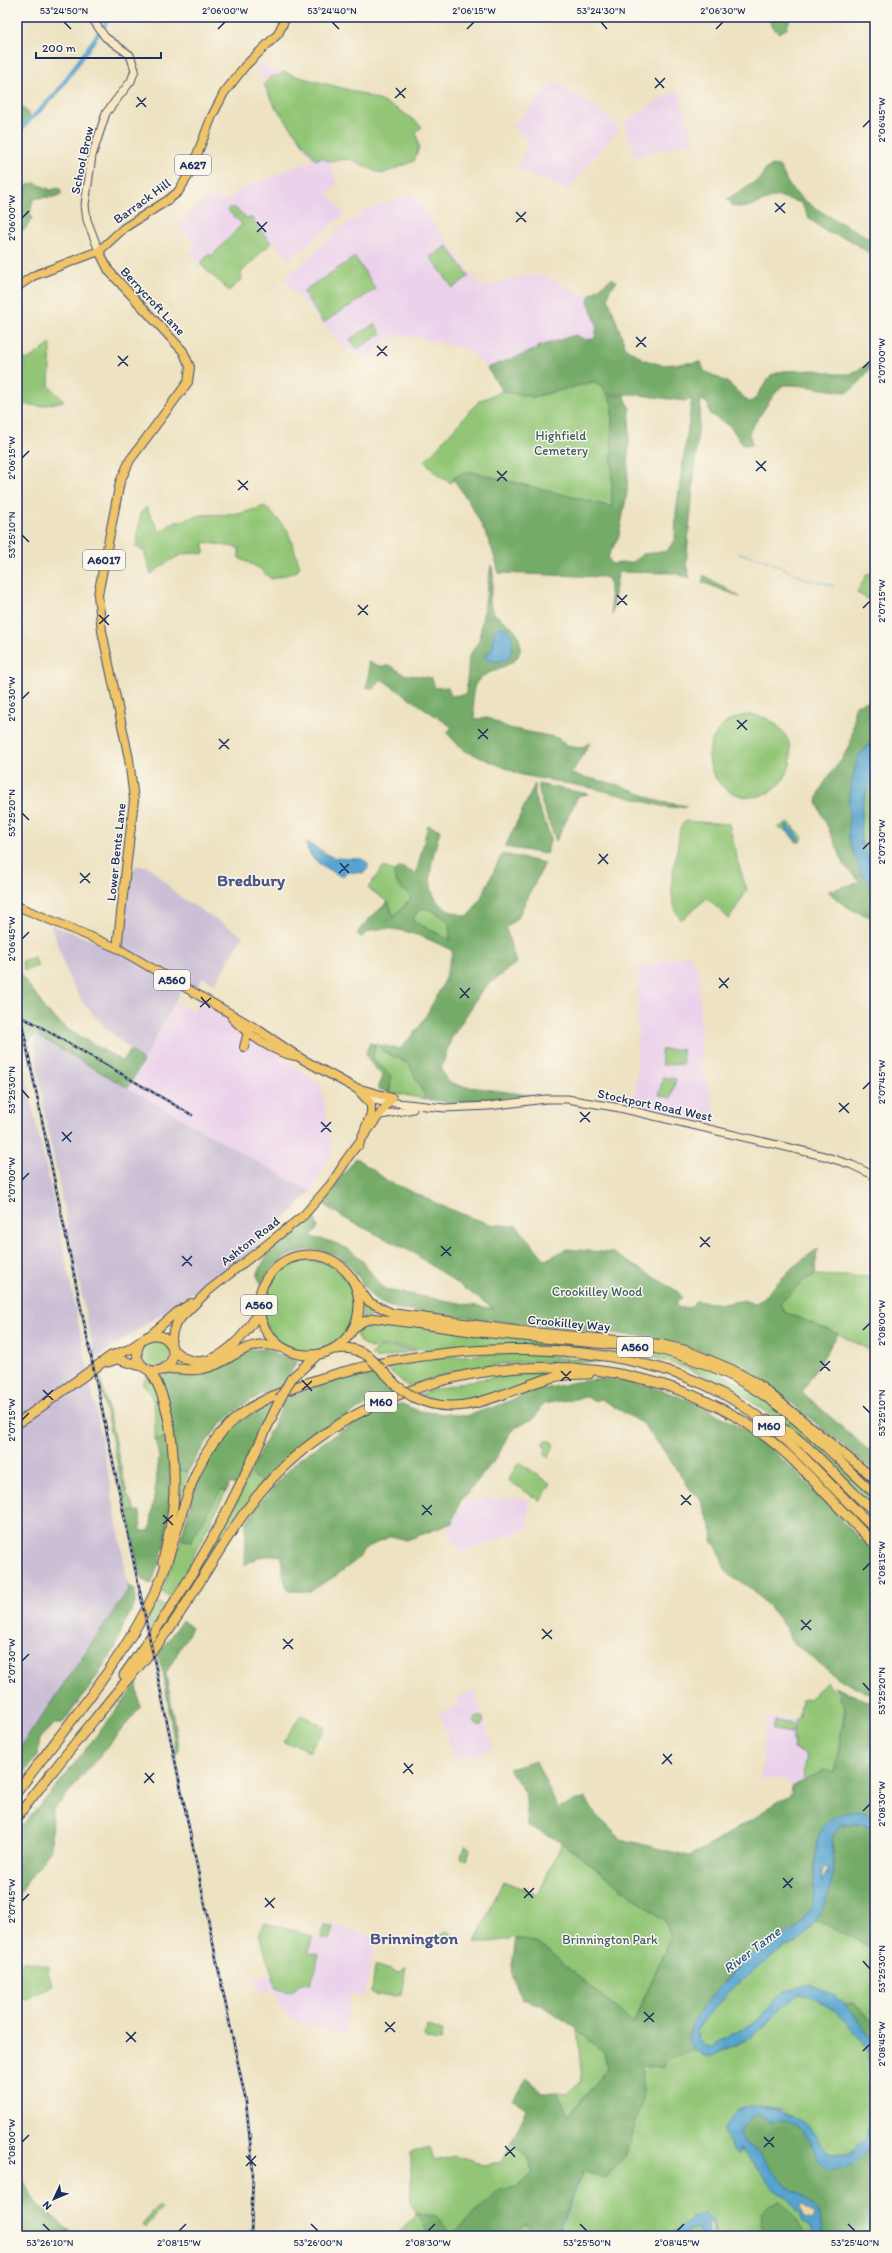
<svg xmlns="http://www.w3.org/2000/svg" width="892" height="2253" font-family="Itim,sans-serif">
	<style>
		.built { fill: #ebd1eb }
		.industrial { fill: #cbbfd5 }
		.green { fill: #92c676; stroke: #567a6a }
		.forest { fill: #75ab67; stroke: #486d62; fill-rule: evenodd }
		.sand { fill: #eeda9e; stroke: #84847e }
		.water { fill: #56a4cf; stroke: #386a96; fill-rule: evenodd }
		.lines { fill: none; stroke-linecap: round; stroke-linejoin: round }
		.stream { stroke: #56a4cf; stroke-width: 1 }
		.canal { stroke: #56a4cf; stroke-width: 4.5 }
		.secondary-casing { stroke: #3a4a6d; stroke-width: 9 }
		.primary-casing { stroke: #3a4a6d; stroke-width: 10 }
		.highway-casing { stroke: #3a4a6d; stroke-width: 11 }
		.secondary { stroke: #f9e7c3; stroke-width: 7 }
		.primary { stroke: #f0c469; stroke-width: 8 }
		.highway { stroke: #f0c469; stroke-width: 9 }
		.rail-casing { stroke: #1b2f5e; stroke-width: 2.5 }
		.rail { stroke: #fbf7ec; stroke-width: 1; stroke-dasharray: 3; stroke-linecap: butt }
		.highway-bridge-casing { stroke: #3a4a6d; stroke-width: 11; stroke-linecap: butt }
		.highway-bridge { stroke: #f0c469; stroke-width: 9 }
		.ticks { fill: none; stroke: #1b2f5e; stroke-width: 1.5 }
		.labels { text-anchor: middle; dominant-baseline: central; stroke-width: 3; stroke-linejoin: round; paint-order: stroke }
		.shield { fill: #fbf7ec; stroke: #5e6b89; stroke-width: 1 }
		.shield-label { font-size: 12px; font-weight: bold; fill: #1b2f5e }
		.street-label { font-size: 13px; fill: #1b2f5e; stroke: #fbf7ec }
		.park-label { font-size: 13px; fill: #3f5c65; stroke: #fbf7ec }
		.water-label { font-size: 14px; font-style: italic; fill: #305886; stroke: #fbf7ec }
		.district-label { font-size: 17px; font-weight: bold; fill: #4d5789; stroke: #fbf7ec }
		.neatline { fill: none; stroke: #1b2f5e; stroke-width: 1.5 }
		.ticks-label { font-size: 10px; text-anchor: middle; fill: #1b2f5e }
	</style>
	<rect width="100%" height="100%" fill="#fbf7ec"/>
	<filter id="ink" filterUnits="userSpaceOnUse"><feTurbulence type="fractalNoise" baseFrequency=".025" numOctaves="2"/><feDisplacementMap in="SourceGraphic" scale="8" xChannelSelector="R" yChannelSelector="G"/><feConvolveMatrix kernelMatrix="1 2 1 2 8 2 1 2 1" color-interpolation-filters="sRGB"/></filter>
	<filter id="wash" filterUnits="userSpaceOnUse"><feTurbulence type="fractalNoise" baseFrequency=".012" numOctaves="4" result="noise"/><feDisplacementMap in="SourceGraphic" scale="16" xChannelSelector="R" yChannelSelector="G"/><feGaussianBlur stdDeviation="0.9" result="paint"/><feColorMatrix in="noise" values="0 0 0 0 0 0 0 0 0 0 0 0 0 0 0 0 0 1.4 0 .05"/><feComposite in="paint" operator="in"/></filter>
	<g filter="url(#wash)">
		<rect width="100%" height="100%" fill="#ede2c1"/>
		<g class="built">
			<path d="M255,63l31,10 78,20 16,7 23,13 19,14 -6,4 3,21 -7,11 -30,11 -32,-15h-17v16l4,9 -9,9 16,21 -54,46 -18,-19 -22,21 -9,11 1,6 -13,12 -41,-38 9,-8 -19,-19 32,-32 15,7 9,-5 5,-6 74,-30 -45,-66z"/>
			<path d="M556,81l58,40 5,8 -52,61 -49,-20 11,-28 -17,-16z"/>
			<path d="M678,89l15,53 -59,15 -2,-8 1,-6 -4,-2 -5,-19z"/>
			<path d="M412,194l69,93 47,-12h16l38,19 15,3 8,36 -19,19 -13,-17 -36,12v2l-18,8 -32,11 -19,-18 -49,-13 -21,-1 -16,6 -14,17 -26,-13 -58,-66 55,-51 12,-10 7,1 4,-3 -2,-5z"/>
			<path d="M689,954l10,19 2,88 17,61 -82,-17 3,-138z"/>
			<path d="M200,1001l121,84 11,67 -21,40 -183,-104 48,-86 17,10z"/>
			<path d="M521,1498l9,3 -2,26 -2,2 -66,24 -13,-23 5,-13 7,-5 8,-13z"/>
			<path d="M827,1682l16,21 -21,67 -30,17 -10,-8h-22l8,-61 31,1 3,-19 8,-2z"/>
			<path d="M474,1690l19,59 -38,11 -16,-47 19,-6 -1,-10z"/>
			<path d="M324,1922l52,15 -11,59 -15,-2 -4,42 -51,-15 -17,-17 -3,-15 -16,4 -4,-15 17,-4 -13,-40 6,-11 26,6 27,10z"/>
		</g>
		<g class="industrial">
			<path d="M135,866h13l32,31 63,39 -28,48 -12,-7 -7,12 -11,-6 -42,78 -39,-35 -21,-23 -15,-27 -17,-51 67,25 9,-59z"/>
			<path d="M35,1035l276,157 -65,64 -151,103 -50,-243 -9,-60z"/>
			<path d="M17,1048h2l38,168 48,241 24,132 -112,163z"/>
		</g>
		<g class="green">
			<path d="M283,72c48,16 100,19 139,55l-6,4 3,16 -5,14 -32,13 -32,-15 -23,2 -5,-4 -6,3 -40,-52 -12,-23 6,-8 8,-1z"/>
			<path d="M229,208h6l12,10h5l19,25 -30,30 1,6 -13,12 -29,-27 9,-10 3,2 30,-32 -15,-14z"/>
			<path d="M447,246l22,30 -16,12 -23,-31z"/>
			<path d="M355,257l21,32 -53,34 -20,-32z"/>
			<path d="M375,324l6,10 -24,15 -7,-10z"/>
			<path d="M51,344l-2,42 15,15 -23,5 -22,-2 -2,-17 8,-23 -8,-5 2,-4 8,5z"/>
			<path d="M593,382l9,3 10,19v103l-139,-35 -18,4 -4,7 -14,-8 -12,-14 54,-60 23,-10 31,6z"/>
			<path d="M265,506l22,23 13,37 -4,6 -25,7 -12,-11 -20,-10v-10l-35,-6v12c-22,-5 -36,8 -53,20l-7,-23 -8,-4 5,-35 5,-5 14,25 13,-9 28,-8 38,-1z"/>
			<path d="M875,571v32l-18,-10 9,-18z"/>
			<circle cx="750" cy="756" r="41"/>
			<path d="M875,768v98c-25,-20 -13,-73 0,-98z"/>
			<path d="M685,821l44,3 10,42 8,24 -18,29 -22,-21 -26,22c-16,-23 -7,-51 -3,-76 1,-8 1,-16 7,-23z"/>
			<path d="M786,823h4l13,14 -2,5h-5l-8,-10 -10,-4z"/>
			<path d="M383,867l11,4c2,14 7,19 18,26l-18,20 -6,-15 -20,-14z"/>
			<path d="M423,908l11,3 15,11 1,18 -37,-19 3,-8z"/>
			<path d="M34,957l4,9 -14,5 -2,-10z"/>
			<path d="M375,1044l5,1 1,5 28,14 17,35 -36,-7 1,-16 -18,-18z"/>
			<path d="M682,1049l1,15 -21,1 -1,-15z"/>
			<path d="M663,1077l13,2 -5,19 -12,-3z"/>
			<circle cx="309" cy="1307" r="46"/>
			<path d="M815,1275l60,2v76l-37,-19 -53,-22 -5,-8c9,-13 20,-23 35,-29z"/>
			<path d="M363,1301l7,7 16,7c55,8 110,15 165,21 64,6 126,8 185,38 50,26 96,74 139,111v7c-45,-41 -88,-89 -141,-118 -58,-32 -125,-31 -189,-38 -53,-5 -106,-12 -159,-20l-11,-1 -13,4z"/>
			<path d="M371,1321l275,30c23,4 45,9 67,19 62,27 112,82 161,127l-3,-1 -2,2 6,5v4c-69,-70 -140,-133 -240,-154 -13,-2 -27,-2 -39,-4 -45,-4 -88,-4 -133,-2 -13,0 -26,2 -39,2 -19,-1 -36,-6 -54,-1l-10,-6 -4,-8 5,-7z"/>
			<circle cx="156" cy="1353" r="15"/>
			<path d="M383,1347l33,3 -39,9 -6,-5 5,-5z"/>
			<path d="M515,1353l85,8v2c-64,-6 -132,1 -192,24l-22,-20 57,-10z"/>
			<path d="M99,1371l28,123 9,17 -8,1 -31,-140z"/>
			<path d="M544,1372h20c-33,11 -69,28 -104,31 -15,1 -29,-4 -42,-8 41,-14 83,-20 126,-23z"/>
			<path d="M147,1376l10,10 11,52 -13,1c0,-16 3,-46 -13,-55z"/>
			<path d="M545,1441h6l3,4 -5,12 -4,-2 1,-5 -3,-5z"/>
			<path d="M519,1462l32,22 -11,17 -32,-21z"/>
			<path d="M176,1469l12,3 -13,45z"/>
			<path d="M250,1473l13,10 -39,52 -37,61z"/>
			<path d="M221,1489l5,2 -55,109 -9,-8 19,-53 10,2z"/>
			<path d="M157,1601l9,7 -15,25 -3,-16z"/>
			<path d="M827,1682l18,24 -10,66 -13,-2 -19,11 4,-26 -13,-6 1,-8h-3l4,-22h3l3,-19 8,-2z"/>
			<path d="M301,1715l25,13 -17,24 -16,-9 -1,3 -9,-4z"/>
			<circle cx="479" cy="1721" r="4.5"/>
			<path d="M775,1721l18,3 -1,9 -19,-3z"/>
			<path d="M562,1843l103,78 6,16 -38,86 -94,-80 -23,-5 -25,4h-16l28,-61 35,14z"/>
			<path d="M464,1846l6,2 -3,12 -6,-2z"/>
			<path d="M816,1921l41,18 18,14v72l-20,-21 -9,1 -28,-18 -39,9 -25,27 -39,20 -3,4h-6l-7,-6 -3,-10c23,-34 56,-60 89,-84l7,-1z"/>
			<path d="M265,1923l26,6 21,8 -3,15 10,2 -8,30 -10,-1 -6,6 -6,3 -13,-5 -17,-53z"/>
			<path d="M325,1925l8,2 -4,13 -8,-2z"/>
			<path d="M447,1931l7,5c-4,7 -8,9 -16,7l3,-9z"/>
			<path d="M22,1961l28,6 -3,5 5,13 -27,15 -2,-4 -6,2z"/>
			<path d="M375,1965l24,8 7,-6 -5,27 -5,2 -22,-2 -2,-2z"/>
			<path d="M798,1994l13,2 18,10 17,14 22,31v85l-17,16 -19,2 -8,-5 -12,-19 -30,-21 -23,-3 -14,3 -17,31 6,11 6,2 -1,-6 7,6 9,15 17,19 14,9 14,18 3,9 8,5 4,8h-313l154,-178c15,-6 32,-16 45,-3l27,-5 21,-11z"/>
			<path d="M427,2026l15,4 -1,11 -14,-2 -2,-2z"/>
			<path d="M577,2029l27,24 4,16 -40,46 -11,-22 10,1 15,-13z"/>
			<path d="M512,2141l15,16 6,16 -16,14 -18,3 -48,45 -14,-19 -19,-2 12,22h-36l23,-22 -6,-11v-51l19,-5 4,14 21,-5 29,9 18,-3z"/>
			<path d="M159,2206l3,3 -16,18 -3,-3z"/>
		</g>
		<g class="forest">
			<path d="M769,17h22l-5,12 -8,4 -7,-7z"/>
			<path d="M19,103l12,14 -14,13v-25z"/>
			<path d="M772,165l7,1c4,5 6,13 10,19 14,21 63,43 86,56v16l-27,-18 -22,-7 -17,-14 -8,-15 -23,-7 -34,12 -11,-2 -6,-7 33,-20 4,-8z"/>
			<path d="M35,183l16,7 7,-2 3,2v4c-9,6 -19,1 -28,6l-3,14 2,5 -7,10 -3,1 -5,-6v-27l12,-13z"/>
			<path d="M612,278l5,4 -7,7 -2,9 18,50 19,12 17,5 39,-3 3,9 23,11 22,20 5,-2 17,-25 12,-4 34,-1 19,4h15l17,-10 2,4 -9,13 -13,11c-22,-1 -43,-8 -65,-7l-10,11 -24,36 3,13h-9l-13,-19 -20,-12 -2,-10 -7,-5 -15,165 4,14 -16,-5 -56,-1 -6,43 -3,-36 -4,-2 -106,-4c-8,-34 -25,-66 -46,-94l9,-7h11l139,35v-103l-4,-8 16,-1 6,14 -3,84 -8,43 -11,21 3,7 21,-2 11,-8 24,-3 8,-12 1,-27 16,-113 -7,2 -53,-7h-25l-5,-9 -9,-3 -60,15 -31,-6 -15,-23 50,-19v-2l38,-12 12,5 8,-2 2,-13 -9,-24 2,-6z"/>
			<path d="M491,565c7,16 -5,34 1,45 6,11 24,14 27,28 9,32 -29,26 -43,45 -6,9 -2,26 -1,36l13,-1 21,10 50,10 8,8 13,2 10,-5 -19,31 48,11 42,17 26,4 -18,2 -72,-19 -75,-14 -59,-25 -16,-17 5,-6 -71,-48 -8,10 -7,-2 3,-10 -1,-15 15,5 6,-2 15,9 28,4 3,10 13,-1 3,9 15,-2 3,-38 10,-15zM493,638l3,24 -11,-5 8,-10z"/>
			<path d="M704,575l36,22 -38,-15z"/>
			<path d="M875,699v33l-3,9 -14,16 -9,38 12,78 14,14v31c-20,-5 -33,-12 -47,-27l32,-9 -15,-16 -28,-63c1,-21 27,-40 33,-61 4,-12 3,-26 5,-37z"/>
			<path d="M535,784v14l16,40 -5,16 -41,-7z"/>
			<path d="M538,784l50,10 -10,2 -22,45 -14,-37z"/>
			<path d="M875,800v45l-7,-27z"/>
			<path d="M428,825l12,5c-6,25 -23,68 11,81 6,2 12,5 18,5l11,-16 22,-46 43,9 -27,54 -12,11 10,35 -32,25 -33,51 -10,30 6,13 15,4 68,9 -74,8 -30,-4 -17,-35 -28,-14 -1,-5 20,4 21,-24 22,-41 10,-33c-21,-11 -73,-36 -92,-13l-4,-4c8,-13 20,-22 31,-32l6,15 18,-20c-11,-8 -17,-12 -18,-26l7,-4 15,7zM424,908l10,3 15,11 1,18 -37,-19 3,-8z"/>
			<path d="M17,961l3,13 20,26 4,9 23,20 55,32 9,-11 12,11 -15,27 -92,-53 -16,12 -3,-1z"/>
			<path d="M370,1043l5,1 -2,14 18,18 -1,16 -12,-3 5,-13 -14,-15 -3,-8z"/>
			<path d="M356,1158l32,23 59,27 42,16 28,2 28,34 22,-11 46,4 64,38 5,6 -7,8 5,3 12,-1 3,-6 28,3 21,-4 10,4 7,-4 32,-33 24,-18 -2,26 -10,4 -25,25 5,8 53,22 -36,58 73,64v16l-86,-71 -37,-26 -42,-21 -54,-16 -247,-27c-11,-3 -25,-4 -34,-12 -11,-10 -16,-24 -26,-34 -30,-28 -70,-14 -88,18l-4,-7c10,-29 32,-45 56,-62l5,13 -7,10c21,4 40,9 54,27 7,9 11,19 21,26l108,19 -82,-57 -68,-34 -22,-15z"/>
			<path d="M265,1349l32,12 -14,26c-45,12 -74,45 -95,85l-12,-3 -18,-93 92,-26z"/>
			<path d="M371,1370l22,23c-50,22 -94,49 -130,90l-13,-10 35,-74 41,-17z"/>
			<path d="M601,1379c64,2 139,41 187,85 30,28 56,61 87,88v143c-33,-8 -59,-35 -85,-55 0,-13 -33,-47 -44,-55 -5,-4 -12,-5 -16,-9 -10,-10 -6,-22 -18,-35l1,-10 -13,-33 -10,-9 -26,-38 -21,-27 -42,-25 -8,2 -6,-4 -45,7 -7,14 -20,10 -7,7 -10,21 -38,46 -8,21 -45,17 -16,-4 -27,13 -5,9 -22,17 -28,17 -21,-2 -5,-15 -2,-20 -23,2 -13,8 1,-43 18,-25 35,-38 37,-25 37,-22 17,-7 12,-1 17,7 47,5 31,-10 34,-14 44,-10z"/>
			<path d="M277,1400l-39,86 -8,-3 -4,8 -5,-1 -30,51 -10,-2c15,-62 33,-114 96,-139z"/>
			<path d="M168,1438l3,54 -6,53 -14,40 -12,-9 -11,-64 12,-1 1,20h9l9,-73 -4,-19z"/>
			<path d="M128,1585l7,5v14l-11,20 -8,23 -26,40 -28,37h-8l-14,14 -2,17 -21,27v-30l112,-163z"/>
			<path d="M182,1620l10,8 -26,45 13,78 -3,3 -13,-82 -6,-16z"/>
			<path d="M137,1684l3,24 -88,104 -1,37 -34,47v-65l35,-39z"/>
			<path d="M834,1687l41,17v113l-15,-6 -43,28 -4,44 1,16 -3,11 -11,15 -46,28 -27,25 -33,42 -7,16 7,13 -24,9 -7,9h-20l-1,36 -11,34 -6,20 -19,20 -23,-6 -24,58 -22,6 -12,-11 -14,12h-81l-13,-22 20,2 14,19 48,-45 18,-3 16,-14 -6,-16 -15,-16 15,-32 -14,-10 14,-21 16,15h14l12,22 39,-46 -4,-16 -27,-24 -35,-24 -20,-6 -11,-27 5,-34 23,5 94,80 38,-86 -6,-16 -105,-80 -32,-15 -3,-34 -16,-23 27,-8 22,47 27,-10 11,17 25,24 68,17c36,-18 67,-41 102,-62l1,-7 30,-17 13,2 10,-58v-8z"/>
			<path d="M843,1824h17l15,4v125l-15,-13 -44,-19 15,-41 3,-16 -2,-25 3,-8z"/>
			<path d="M855,2004l20,21v17l-29,-37z"/>
			<path d="M757,2114c5,2 12,6 17,7 6,1 10,-2 16,1 12,7 26,23 26,37l11,11 40,-18 8,-14v98h-52c-5,-26 -4,-29 -27,-45h-3l-18,-14 -14,-23 -17,-12 -4,-5 1,-9z"/>
			<path d="M17,2169l19,34 40,33h-59z"/>
			<path d="M780,2201c8,7 24,26 26,35h-38l-7,-11 1,-13 8,-8z"/>
		</g>
		<g class="sand">
			<path d="M827,1865l3,1v6l-9,10 1,-11z"/>
			<path d="M801,2202l13,13 -2,7 -7,-3 -5,-12z"/>
			<path d="M707,2217l5,7v12h-4z"/>
		</g>
		<g class="water">
			<path d="M500,627c17,2 14,21 8,32l-12,3 -10,-3 -1,-2 8,-10 1,-16z"/>
			<path d="M875,732v36l-13,38 -2,34 10,22 5,4v21l-14,-14 -12,-34v-44l9,-38 14,-16z"/>
			<path d="M786,825l6,3 8,12h-4l-11,-13z"/>
			<path d="M306,842l28,16 28,1 6,4v5l-4,5 -15,-1 -8,4c-14,-7 -34,-16 -35,-34z"/>
			<path d="M860,1811l15,6v11l-15,-4h-17c-5,4 -10,9 -11,15 -2,7 2,17 2,25 0,25 -21,78 -49,83 -32,23 -67,51 -89,84 2,10 6,16 16,16l3,-4 39,-20 31,-33 25,-6 21,10 15,11 29,37v96c-11,19 -25,34 -48,32l-11,-11c1,-13 -18,-38 -33,-39 -4,0 -8,2 -12,2 -5,-1 -10,-6 -14,-8l-18,16 5,12 17,12 14,22 18,15h3c23,16 22,19 27,45h-8l-4,-8 -8,-5 -3,-9 -14,-18 -14,-9 -33,-40v8l-5,-4 -11,-20c3,-5 6,-11 10,-15 18,-22 65,-2 80,15 6,7 9,20 20,23 5,1 13,-1 18,-2l17,-17c1,-24 5,-59 0,-83 -1,-8 -10,-16 -15,-22 -15,-18 -31,-34 -55,-36l-49,45 -37,17c-10,2 -15,-4 -22,-12 -13,-16 49,-79 63,-90 13,-10 37,-18 48,-30 33,-35 -14,-110 59,-113zM827,1866l1,5 2,-4 -2,8 -1,-3 -6,10 1,-11zM801,2203l13,12 -2,6 -7,-2 -5,-12z"/>
			<path d="M706,2212l7,7 2,17h-3v-12l-4,-6v18h-7l-3,-7 -9,1 -6,6h-16l22,-14 2,-5z"/>
		</g>
		<g class="lines">
			<g class="stream">
				<path d="M740,554c23,2 43,15 64,24 10,4 20,3 29,8"/>
				<path d="M558,2236l20,-51"/>
			</g>
			<path class="canal" d="M17,133l39,-39 54,-77"/>
		</g>
	</g>
	<g filter="url(#ink)">
		<g class="lines">
			<defs>
				<g id="secondary">
					<path d="M91,17l14,20 25,18 5,15 -4,11 -25,32 -14,43 -7,49 2,15 12,31"/>
					<path d="M364,1093l14,8 67,7 44,-2 57,-7h21l53,9 204,48 28,9 23,11"/>
					<path d="M381,1115l32,-6"/>
				</g>
				<g id="primary">
					<path d="M99,251l10,20 74,80 7,16 -2,15 -58,78 -10,22 -22,113 4,36 27,128 5,41 -17,148"/>
					<path d="M17,287l16,-11 66,-25 25,-23 44,-28 10,-8 12,-19 22,-57 12,-23 21,-27 33,-32 8,-17"/>
					<path d="M17,906l100,42 140,81 45,30 55,30 14,15v9l-12,32"/>
					<path d="M232,1018c15,16 41,34 63,38"/>
					<path d="M244,1047l4,-15"/>
					<path d="M343,1164l49,-66 -35,-10"/>
					<path d="M353,1280l16,22 23,11 130,18 139,13 25,6 46,19 25,14 118,96"/>
					<path d="M353,1329l9,-7 12,-4 100,14 182,17c32,8 63,19 91,36 48,28 87,72 128,109"/>
					<path d="M150,1335l27,-23 14,-9"/>
					<path d="M171,1344l2,-13 4,-9 31,-31 96,-76 27,-31 15,-23"/>
				</g>
				<g id="highway">
					<circle cx="309" cy="1305" r="50"/>
					<circle cx="155" cy="1353" r="18"/>
					<path d="M336,1349c13,-2 20,0 32,7"/>
					<path d="M173,1350c5,4 10,8 16,10 28,10 61,-28 70,-50"/>
					<path d="M108,1362l9,-3 24,7"/>
					<path d="M381,1369l16,17"/>
					<path d="M164,1370c12,-4 24,2 37,-1 31,-5 42,-32 78,-22"/>
					<path d="M150,1371c24,34 28,110 21,151 -2,13 -5,26 -8,39"/>
					<path d="M291,1379l26,-24"/>
					<path d="M413,1397c48,24 90,-6 137,-19 13,-4 26,-4 39,-4"/>
					<path d="M768,1420c43,21 70,62 107,92"/>
					<path d="M17,1424l94,-68 17,-6 12,-8"/>
					<path d="M124,1675c26,-37 53,-74 75,-113 31,-53 56,-108 81,-163"/>
					<path d="M17,1792c49,-66 105,-129 140,-204 23,-51 26,-111 63,-154 26,-31 63,-43 99,-55 120,-38 293,-46 406,16 60,34 101,88 150,134"/>
					<path d="M17,1817c32,-42 65,-82 98,-123 18,-21 37,-42 54,-65 42,-59 72,-128 129,-175 125,-105 326,-117 460,-23 45,32 77,76 117,113"/>
				</g>
			</defs>
			<use href="#secondary" class="secondary-casing"/>
			<use href="#primary" class="primary-casing"/>
			<use href="#highway" class="highway-casing"/>
			<use href="#secondary" class="secondary"/>
			<use href="#primary" class="primary"/>
			<use href="#highway" class="highway"/>
			<defs>
				<g id="rail">
					<path d="M17,1000l229,1102 7,69 -2,65"/>
					<path d="M18,1016l16,7 158,92"/>
				</g>
			</defs>
			<use href="#rail" class="rail-casing"/>
			<use href="#rail" class="rail"/>
			<defs>
				<g id="highway-bridge">
					<path d="M368,1356l13,13"/>
					<path d="M397,1386l16,11"/>
					<path d="M280,1399l11,-20"/>
				</g>
			</defs>
			<use href="#highway-bridge" class="highway-bridge-casing"/>
			<use href="#highway-bridge" class="highway-bridge"/>
		</g>
	</g>
	<path class="ticks" d="M64,22l7,7M332,22l7,7M601,22l6,7M218,29l7,-7M467,29l7,-7M716,29l7,-7M655,78l9,10M396,88l9,10M655,88l10,-10M137,97l9,10M395,98l11,-10M136,107l10,-9M863,127l7,-7M775,203l10,10M516,212l10,10M775,212l10,-9M22,218l7,-7M257,222l9,10M516,222l10,-10M257,232l10,-10M636,337l10,10M377,346l10,10M636,347l10,-10M118,356l10,10M377,356l10,-10M118,366l10,-10M863,368l7,-7M22,458l7,-7M756,461l10,10M497,471l10,10M756,471l10,-10M238,480l10,10M497,481l10,-10M238,490l10,-9M22,535l7,7M617,595l10,10M358,605l10,10M617,605l10,-10M863,608l7,-7M99,615l10,10M358,615l10,-10M99,624l10,-9M22,699l7,-7M737,720l10,10M478,729l10,10M737,729l10,-9M219,739l10,10M478,739l10,-10M219,749l10,-10M22,813l7,7M863,849l7,-7M599,854l9,10M340,863l9,10M598,864l10,-10M80,873l10,10M339,873l10,-9M80,883l10,-10M22,939l7,-7M719,978l9,10M460,988l9,10M719,988l10,-10M201,997l9,11M460,998l10,-10M200,1007l11,-9M863,1089l7,-7M22,1090l7,8M839,1103l10,10M580,1112l10,10M839,1112l10,-9M321,1122l10,10M580,1122l10,-10M62,1132l9,10M321,1132l10,-10M62,1141l10,-9M22,1180l7,-7M700,1237l10,10M441,1246l10,10M700,1247l10,-10M182,1256l10,10M441,1256l10,-9M182,1266l10,-10M863,1330l7,-7M820,1361l10,10M561,1371l10,10M820,1371l10,-10M302,1380l10,11M561,1381l10,-10M43,1390l10,10M302,1390l10,-9M43,1400l10,-10M863,1406l7,7M22,1420l7,-7M681,1495l10,10M422,1505l10,10M681,1505l10,-10M163,1515l10,10M422,1515l10,-10M163,1524l10,-9M863,1570l7,-7M801,1620l10,10M542,1629l10,10M801,1630l10,-10M283,1639l10,10M542,1639l10,-9M283,1649l10,-10M22,1661l7,-7M863,1683l7,8M663,1754l9,10M404,1763l9,11M662,1764l10,-10M145,1773l9,10M403,1773l10,-9M144,1783l10,-10M863,1811l7,-7M783,1878l9,10M524,1888l9,10M783,1888l10,-10M265,1898l9,10M524,1898l10,-10M22,1901l7,-7M265,1907l10,-9M863,1961l7,8M644,2012l10,10M385,2022l10,10M644,2022l10,-9M126,2032l10,10M385,2032l10,-10M126,2042l10,-10M863,2051l7,-7M764,2137l10,10M22,2142l7,-7M505,2146l10,11M764,2147l10,-10M246,2156l10,10M505,2156l10,-9M246,2166l10,-10M43,2224l7,7M311,2224l7,7M580,2224l7,7M848,2224l7,7M179,2231l7,-7M428,2231l7,-7M677,2231l7,-7"/>
	<g class="labels">
		<g class="shield">
			<rect x="175" y="155" width="36" height="20" rx="3"/>
			<rect x="83" y="550" width="42" height="20" rx="3"/>
			<rect x="154" y="970" width="36" height="20" rx="3"/>
			<rect x="241" y="1295" width="36" height="20" rx="3"/>
			<rect x="617" y="1337" width="36" height="20" rx="3"/>
			<rect x="365" y="1392" width="32" height="20" rx="3"/>
			<rect x="753" y="1416" width="32" height="20" rx="3"/>
		</g>
		<g class="shield-label">
			<text x="193" y="165">A627</text>
			<text x="104" y="560">A6017</text>
			<text x="172" y="980">A560</text>
			<text x="259" y="1305">A560</text>
			<text x="635" y="1347">A560</text>
			<text x="381" y="1402">M60</text>
			<text x="769" y="1426">M60</text>
		</g>
		<g class="street-label">
			<text transform="translate(82 160) rotate(-78)">School Brow</text>
			<text transform="translate(142 201) rotate(-36)">Barrack Hill</text>
			<text transform="translate(153 301) rotate(47)">Berrycroft Lane</text>
			<text transform="translate(116 852) rotate(-84)">Lower Bents Lane</text>
			<text transform="translate(655 1105) rotate(12)">Stockport Road West</text>
			<text transform="translate(250 1241) rotate(-38)">Ashton Road</text>
			<text transform="translate(569 1323) rotate(5)">Crookilley Way</text>
		</g>
		<g class="park-label">
			<text x="561" y="435">Highfield<tspan x="561" dy="15">Cemetery</tspan></text>
			<text x="597" y="1291">Crookilley Wood</text>
			<text x="610" y="1939">Brinnington Park</text>
		</g>
		<g class="water-label">
			<text transform="translate(752 1950) rotate(-37)">River Tame</text>
		</g>
		<g class="district-label">
			<text x="251" y="880">Bredbury</text>
			<text x="414" y="1938">Brinnington</text>
		</g>
	</g>
	<rect width="892" height="2253" fill="none" stroke="#fbf7ec" stroke-width="44"/>
	<g transform="translate(54 2199) rotate(226)" stroke="#fbf7ec" stroke-width="3" paint-order="stroke">
	<path d="M0-3L7 15L0 10L-7 15Z" fill="#1b2f5e"/>
	<text y="-6" font-size="11" font-weight="bold" text-anchor="middle" fill="#1b2f5e">N</text>
	</g>
	<path d="M36 52v6h125v-6" fill="none" stroke="#1b2f5e" stroke-width="2"/>
	<text x="42" y="52" font-size="12" fill="#1b2f5e" stroke="#fbf7ec" stroke-width="3" paint-order="stroke">200 m</text>
	<rect x="22" y="22" width="848" height="2209" class="neatline"/>
	<g class="ticks-label">
		<text x="64" y="14">53°24'50"N</text>
		<text x="225" y="14">2°06'00"W</text>
		<text x="332" y="14">53°24'40"N</text>
		<text x="474" y="14">2°06'15"W</text>
		<text x="601" y="14">53°24'30"N</text>
		<text x="723" y="14">2°06'30"W</text>
		<text transform="translate(881 120) rotate(-90)" y="4">2°06'45"W</text>
		<text transform="translate(11 218) rotate(-90)" y="4">2°06'00"W</text>
		<text transform="translate(881 361) rotate(-90)" y="4">2°07'00"W</text>
		<text transform="translate(11 458) rotate(-90)" y="4">2°06'15"W</text>
		<text transform="translate(11 535) rotate(-90)" y="4">53°25'10"N</text>
		<text transform="translate(881 601) rotate(-90)" y="4">2°07'15"W</text>
		<text transform="translate(11 699) rotate(-90)" y="4">2°06'30"W</text>
		<text transform="translate(11 813) rotate(-90)" y="4">53°25'20"N</text>
		<text transform="translate(881 842) rotate(-90)" y="4">2°07'30"W</text>
		<text transform="translate(11 939) rotate(-90)" y="4">2°06'45"W</text>
		<text transform="translate(881 1082) rotate(-90)" y="4">2°07'45"W</text>
		<text transform="translate(11 1090) rotate(-90)" y="4">53°25'30"N</text>
		<text transform="translate(11 1180) rotate(-90)" y="4">2°07'00"W</text>
		<text transform="translate(881 1323) rotate(-90)" y="4">2°08'00"W</text>
		<text transform="translate(881 1413) rotate(-90)" y="4">53°25'10"N</text>
		<text transform="translate(11 1420) rotate(-90)" y="4">2°07'15"W</text>
		<text transform="translate(881 1563) rotate(-90)" y="4">2°08'15"W</text>
		<text transform="translate(11 1661) rotate(-90)" y="4">2°07'30"W</text>
		<text transform="translate(881 1691) rotate(-90)" y="4">53°25'20"N</text>
		<text transform="translate(881 1804) rotate(-90)" y="4">2°08'30"W</text>
		<text transform="translate(11 1901) rotate(-90)" y="4">2°07'45"W</text>
		<text transform="translate(881 1969) rotate(-90)" y="4">53°25'30"N</text>
		<text transform="translate(881 2044) rotate(-90)" y="4">2°08'45"W</text>
		<text transform="translate(11 2142) rotate(-90)" y="4">2°08'00"W</text>
		<text x="50" y="2246">53°26'10"N</text>
		<text x="179" y="2246">2°08'15"W</text>
		<text x="318" y="2246">53°26'00"N</text>
		<text x="428" y="2246">2°08'30"W</text>
		<text x="587" y="2246">53°25'50"N</text>
		<text x="677" y="2246">2°08'45"W</text>
		<text x="855" y="2246">53°25'40"N</text>
	</g>
</svg>
